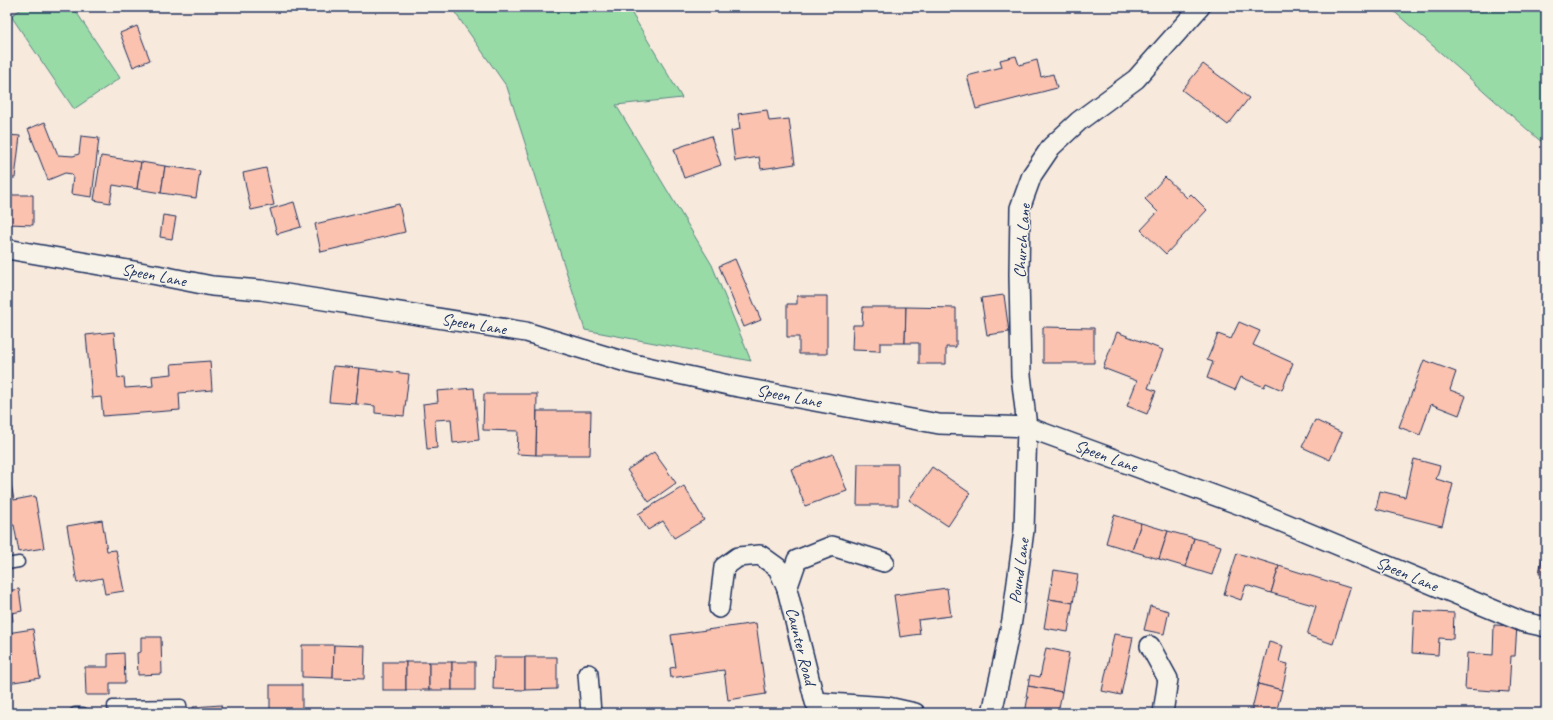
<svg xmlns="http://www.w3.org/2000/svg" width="1553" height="720" font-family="Caveat,sans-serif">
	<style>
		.green { fill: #98dba7; stroke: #5a8582 }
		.building { fill: #fac2af; stroke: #1b2f5e }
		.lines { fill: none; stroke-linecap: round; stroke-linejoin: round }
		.service-casing { stroke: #1b2f5e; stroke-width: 13 }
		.minor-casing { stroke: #1b2f5e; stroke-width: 22 }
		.service { stroke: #f7f3e8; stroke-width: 10 }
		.minor { stroke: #f7f3e8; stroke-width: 19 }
		.labels { text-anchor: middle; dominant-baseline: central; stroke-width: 3; stroke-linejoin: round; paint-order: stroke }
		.street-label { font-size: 17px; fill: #1b2f5e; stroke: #f7f3e8 }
	</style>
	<rect width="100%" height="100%" fill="#f8e9dd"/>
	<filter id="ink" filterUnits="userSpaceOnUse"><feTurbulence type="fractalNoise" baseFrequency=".025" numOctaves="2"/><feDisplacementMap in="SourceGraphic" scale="8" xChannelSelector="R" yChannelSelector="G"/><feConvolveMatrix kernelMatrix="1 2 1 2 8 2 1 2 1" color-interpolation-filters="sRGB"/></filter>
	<g filter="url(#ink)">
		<g class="green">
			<path d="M24,7h49l47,71 -46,31 -63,-93z"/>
			<path d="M451,7h177l54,91 -66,7 96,160 39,96 -166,-31 -78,-243z"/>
			<path d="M1389,7h157v139z"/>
		</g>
		<g class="building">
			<path d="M137,26l13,34 -17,7 -13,-34z"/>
			<path d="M1016,56l3,9 18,-5 4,17 12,-3 4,14 -81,21 -9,-33 35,-9 -2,-7z"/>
			<path d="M1203,64l46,34 -21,27 -46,-35z"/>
			<path d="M767,110l2,11 20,-2 6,45 -34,5 -2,-12 -24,4 -4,-30 9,-2 -2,-15z"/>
			<path d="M45,122l13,33 15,1 6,-2 2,-18 18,2 -7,59 -21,-3 2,-17 -1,-3 -7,-1 -17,7 -20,-51z"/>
			<path d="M7,135l13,1 -5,42h-8z"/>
			<path d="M711,136l10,29 -37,13 -10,-29z"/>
			<path d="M101,156l40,6 -4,27 -24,-4 -3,18 -16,-3z"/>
			<path d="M141,162l24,4 -4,27 -24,-4z"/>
			<path d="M165,166l35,5 -4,27 -35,-5z"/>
			<path d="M266,168l8,37 -23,5 -8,-37z"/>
			<path d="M1165,177l22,21 4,-4 16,16 -41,44 -25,-24 17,-18 -13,-13z"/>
			<path d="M9,195h24v30l-24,-1z"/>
			<path d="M294,202l7,25 -24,7 -7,-25z"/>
			<path d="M399,204l6,28 -84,20 -6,-28z"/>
			<path d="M163,215l13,2 -4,22 -12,-2z"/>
			<path d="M735,259l26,61 -17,7 -25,-61z"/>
			<path d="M1004,295l5,37 -22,3 -6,-37z"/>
			<path d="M797,296h30v58h-28v-17h-12v-33h10z"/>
			<path d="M863,307h43l-1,36h-25v8l-28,-1 1,-25h9z"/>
			<path d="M906,307l50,1v39h-10v17h-27v-21h-14z"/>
			<path d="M1239,322l21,9 -7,14 40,18 -11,27 -16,-7 -2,4 -23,-10 -6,13 -28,-12 6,-16 -6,-2 11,-26 13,5z"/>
			<path d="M1043,327l51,1v35h-51z"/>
			<path d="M114,332l4,46 6,-1 1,11 28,-2 -1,-10 20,-2 -1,-10 39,-3 2,29 -33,3 1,17 -77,6 -2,-19 -9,1 -6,-63z"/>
			<path d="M1117,332l46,18 -15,38 8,3 -9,23 -20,-8 10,-25 -34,-13z"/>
			<path d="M1424,360l32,12 -6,18 16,6 -7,19 -28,-11 -11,31 -21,-8z"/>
			<path d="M333,366l27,2 -4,36 -27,-2z"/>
			<path d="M360,368l49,6 -5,42 -29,-3v-7l-19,-2z"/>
			<path d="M474,388l5,52 -26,3 -2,-24 -16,1 2,28 -10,1 -4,-45 15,-2 -1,-11z"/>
			<path d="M484,394h53l-1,61 -19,-1 1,-23 -35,-1z"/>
			<path d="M537,411h54l-1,44h-54z"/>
			<path d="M1315,420l27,13 -12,27 -28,-13z"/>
			<path d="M654,452l22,31 -27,19 -22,-32z"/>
			<path d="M833,454l14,37 -42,15 -14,-37z"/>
			<path d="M1414,459l26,7 -4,13 17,5 -11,42 -66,-17 4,-18 25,6z"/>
			<path d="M858,464h40v41h-41z"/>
			<path d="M932,467l38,26 -22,33 -39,-26z"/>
			<path d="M7,473h2l5,27 21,-4 9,52 -25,4 -5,-27 -7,1z"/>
			<path d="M684,486l20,34 -30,18 -11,-17 -15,9 -10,-16z"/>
			<path d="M1114,515l27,8 -9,28 -26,-8z"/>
			<path d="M102,520l5,31 9,-1 8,41 -19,3 -3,-16 -25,5 -10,-57z"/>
			<path d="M1141,523l27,8 -9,28 -27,-8z"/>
			<path d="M1168,531l26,7 -8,29 -27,-8z"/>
			<path d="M1194,538l27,8 -9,29 -26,-8z"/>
			<path d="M1546,540v35l-7,-2z"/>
			<path d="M1237,553l42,13 -8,27 -25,-8 -5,15 -17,-6z"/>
			<path d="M1279,566l71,22 -17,56 -26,-9 9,-29 -45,-13z"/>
			<path d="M1054,570l24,4 -5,29 -24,-4z"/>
			<path d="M947,588l4,28 -33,4 2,14 -20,3 -6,-42z"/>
			<path d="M19,589l3,22 -10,2 1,8 -6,1v-31z"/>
			<path d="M1049,599l24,4 -5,29 -24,-4z"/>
			<path d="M1150,606l19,5 -5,23 -20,-4z"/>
			<path d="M1414,611l40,2 -1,26 -14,-1 -1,17 -26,-2z"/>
			<path d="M756,623l10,71 -38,6 -4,-30 -53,8 -1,-10 6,-1 -5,-32z"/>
			<path d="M1494,625l23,1 -2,30h-4l-2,36 -44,-3 2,-36 26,2z"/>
			<path d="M33,629l7,49 -33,5v-50z"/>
			<path d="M1114,634l19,3 -12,58 -19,-4z"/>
			<path d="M141,637h20l1,37 -24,1 -1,-22 4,-1z"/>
			<path d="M1269,642l14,4 -4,16 9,2 -6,26 -24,-6z"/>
			<path d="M302,645h32l-1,33 -31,-1z"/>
			<path d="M334,645l31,1 -1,33 -31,-1z"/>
			<path d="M1046,648l23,5 -7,39 -34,-6 2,-11 10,2z"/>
			<path d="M124,653l1,30h-15v12h-24l-1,-28h23v-13z"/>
			<path d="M494,657h31v33l-32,-1z"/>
			<path d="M525,657h32v32l-32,1z"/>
			<rect x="383" y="662" width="23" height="28"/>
			<rect x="406" y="662" width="23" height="28"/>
			<rect x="429" y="662" width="23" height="28"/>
			<rect x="452" y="662" width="23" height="28"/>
			<path d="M1258,684l24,6 -6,23h-25z"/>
			<rect x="270" y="685" width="32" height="28"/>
			<path d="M1028,686l34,6 -4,21h-33l3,-16h-2z"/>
			<path d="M221,705l1,8h-28l-1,-6z"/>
		</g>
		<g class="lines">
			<defs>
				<g id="service">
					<path d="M7,564l12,-2"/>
					<path d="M75,713h8"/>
					<path d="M114,713l-1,-7 68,-1 1,8"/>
				</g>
				<g id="minor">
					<path d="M7,249l150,26 55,11 49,4 265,42 103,31 104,23 206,38 88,3 219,80 277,115 23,5"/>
					<path d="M884,562l-52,-16 -35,14 -10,29 28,113 73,5 27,6"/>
					<path d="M719,608l5,-41 14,-10 22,-2 18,13 9,21"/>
					<path d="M1150,646l18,33 -5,34"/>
					<path d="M588,674l3,39"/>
					<path d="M992,713l20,-93 12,-90 3,-103 -6,-52 -2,-100 1,-67 12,-33 19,-28 28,-26 57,-42 64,-72"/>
				</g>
			</defs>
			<use href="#service" class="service-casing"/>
			<use href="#minor" class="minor-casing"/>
			<use href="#service" class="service"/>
			<use href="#minor" class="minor"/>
		</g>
	</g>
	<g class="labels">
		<g class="street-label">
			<text transform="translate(1022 241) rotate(-86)">Church Lane</text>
			<text transform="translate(154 275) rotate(11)">Speen Lane</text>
			<text transform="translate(474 324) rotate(9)">Speen Lane</text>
			<text transform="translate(789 396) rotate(11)">Speen Lane</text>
			<text transform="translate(1106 456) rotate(20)">Speen Lane</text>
			<text transform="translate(1019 571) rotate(-82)">Pound Lane</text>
			<text transform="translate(1407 574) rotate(23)">Speen Lane</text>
			<text transform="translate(801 646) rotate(76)">Caunter Road</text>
		</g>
	</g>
	<rect width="1553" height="720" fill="none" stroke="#f7f3e8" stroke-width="24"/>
	<rect x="12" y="12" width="1529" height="696" fill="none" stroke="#1b2f5e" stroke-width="1.5" filter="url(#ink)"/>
</svg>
